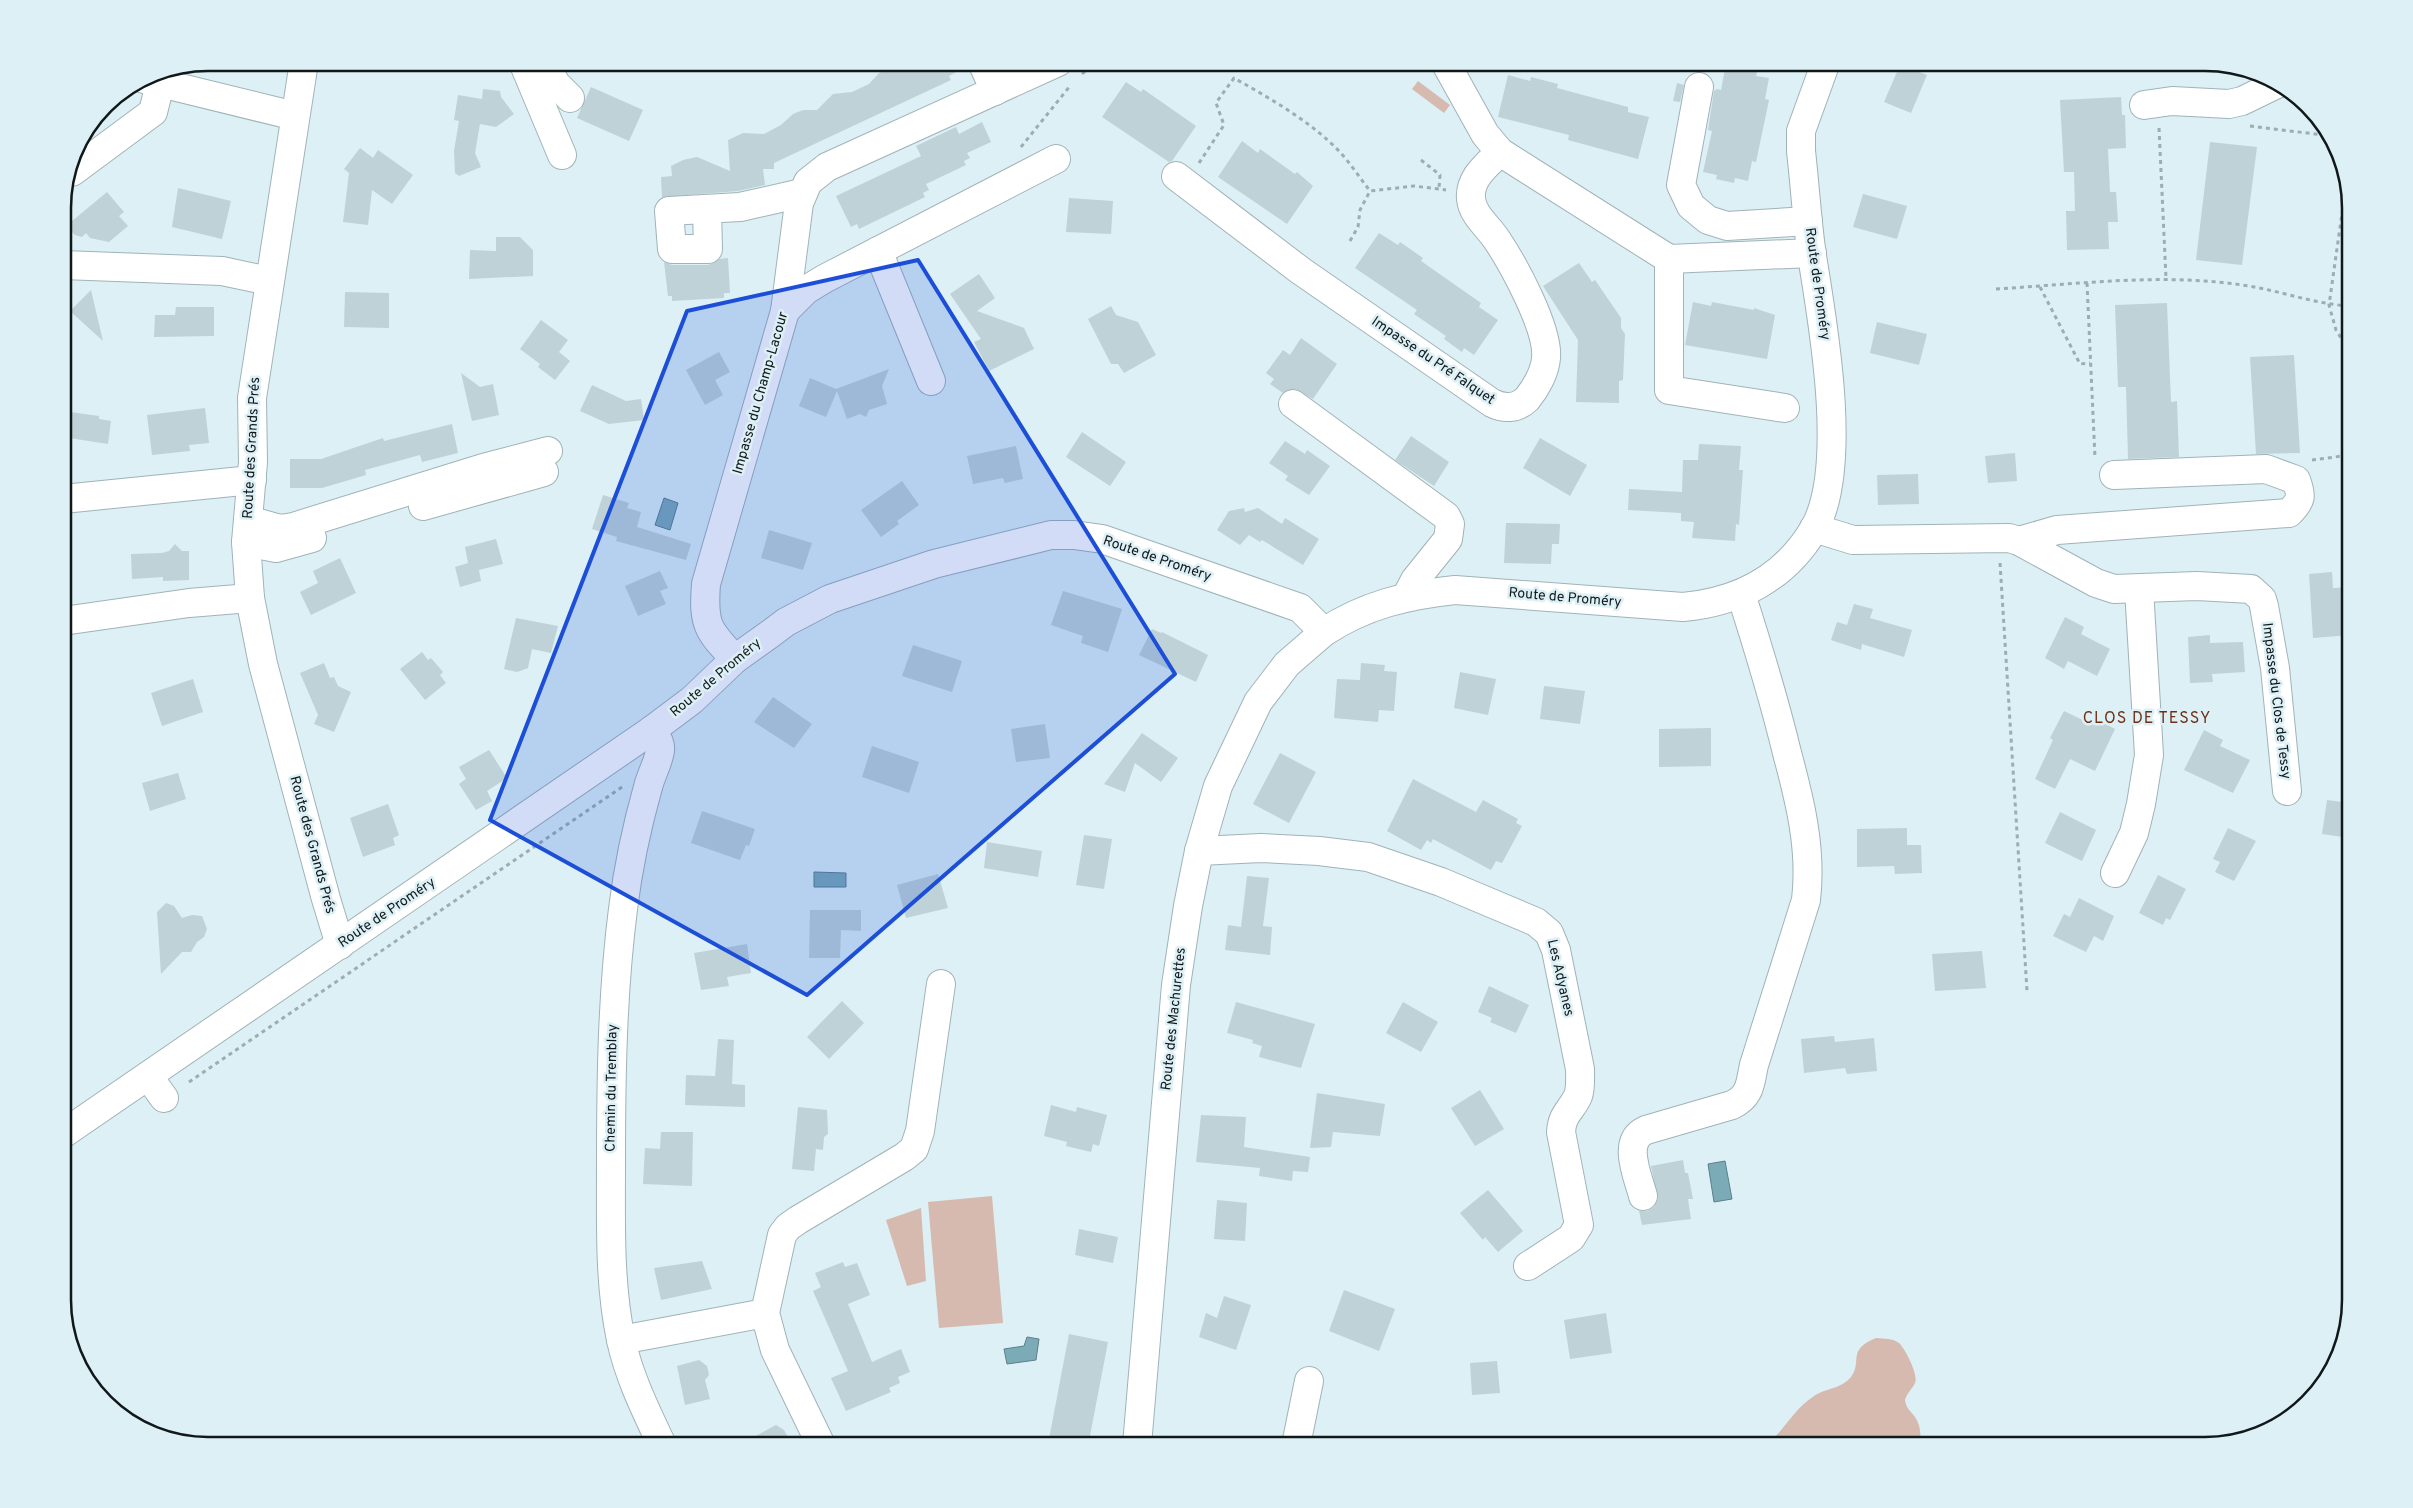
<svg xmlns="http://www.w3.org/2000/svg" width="2413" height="1508" font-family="Overpass,sans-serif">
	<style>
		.green { fill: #d6baaf }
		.water { fill: #7cabb8; stroke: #5c7f89 }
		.building { fill: #bfd2d8 }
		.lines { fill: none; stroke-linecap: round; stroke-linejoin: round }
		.minor-casing { stroke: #a0b3b8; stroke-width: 30 }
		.path { stroke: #9dadb1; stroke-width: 3; stroke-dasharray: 4 4; stroke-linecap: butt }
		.minor { stroke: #fff; stroke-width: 28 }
		.marked { fill: #1d4ed8; fill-opacity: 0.2; stroke: #1d4ed8; stroke-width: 4; stroke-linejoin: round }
		.labels { text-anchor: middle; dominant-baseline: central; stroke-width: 5; stroke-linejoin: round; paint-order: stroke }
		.street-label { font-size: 14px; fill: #11181a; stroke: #dcf0f6 }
		.quarter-label { font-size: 16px; letter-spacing: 1px; fill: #702f14; stroke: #dcf0f6 }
		.rim { fill: none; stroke: #11181a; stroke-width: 2.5 }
	</style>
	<rect width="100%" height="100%" fill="#dcf0f6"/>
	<g class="green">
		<path d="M1418,81l32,24 -6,8 -32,-24z"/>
		<path d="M992,1196l11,127 -64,5 -11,-126z"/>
		<path d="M921,1208l5,73 -19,5 -21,-66z"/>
		<path d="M1876,1338c8,1 17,0 23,5 6,5 20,33 16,40 -3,6 -8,10 -10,17 1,9 6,11 10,17 6,9 6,19 5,28h-153c17,-15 27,-36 47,-49 12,-8 27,-7 37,-19 12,-16 -5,-27 25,-39z"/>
	</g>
	<g class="water">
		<path d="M664,498l14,5 -8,27 -15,-5z"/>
		<path d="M814,872l32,1v14h-32z"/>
		<path d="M1725,1161l7,38 -18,3 -6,-38z"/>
		<path d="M1027,1337l12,2 -3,21 -29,4 -3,-15 20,-3z"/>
	</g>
	<g class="building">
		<path d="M909,62h58v4l-18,10 2,4 -177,83v6h-11l2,16 -27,6 -76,6 -1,-20 11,-1 -1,-10 12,-6 14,-3 33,14 -2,-31 15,-7 21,1 17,-9 12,-11 10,-4h14l16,-16 19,-2 17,-8 10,-11 12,-5h13z"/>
		<path d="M1900,65l27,10 -16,38 -27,-11z"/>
		<path d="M1739,68l18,4 -1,4 13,2 -4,21 4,1 -13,62 -4,-1 -4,20 -13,-3 -1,5 -18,-4 1,-4 -14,-3 9,-41 -4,-1 6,-39 3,-2 4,1 4,-21 13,3z"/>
		<path d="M1508,75l22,6 1,-4 27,7 -1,4 71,19v5l21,5 -11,42 -70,-19 1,-5 -71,-18z"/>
		<path d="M1126,82l15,10 2,-3 53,37 -24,35 -3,1 -67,-45z"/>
		<path d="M1677,83l7,2 -4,17 -7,-1z"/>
		<path d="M591,87l52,23 -14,31 -52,-23z"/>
		<path d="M483,89l17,2 1,6 13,17 -18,13 -16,-3 -5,29 6,14 -22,9 -4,-3 -1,-22 5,-30 -5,-1 4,-25 24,4z"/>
		<path d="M2121,97l1,18h3l1,33 -18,1 2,43h6l2,30h-10l1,27 -42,1 -1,-39h9l-1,-39h-10l-4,-72z"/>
		<path d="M982,122l9,20 -24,11 3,5 -6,3 2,4 -40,19 3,6 -6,3 2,4 -66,32 -2,-5 -6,3 -15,-31 85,-40 -5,-10 40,-19 3,7z"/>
		<path d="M1242,141l16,12 2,-4 35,25 2,-2 16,14 -26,38 -69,-47z"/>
		<path d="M2210,142l47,5 -15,118 -46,-5z"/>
		<path d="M360,148l13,10 5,-8 35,25 -21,29 -20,-14 -4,35 -25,-3 6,-49 -5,-4z"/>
		<path d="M178,188l53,13 -9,38 -50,-12z"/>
		<path d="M107,192l17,20 -5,4 9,10 -19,16 -19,-4 -4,-5 -4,4 -7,-2 -9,-9z"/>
		<path d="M1863,194l44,12 -10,33 -44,-12z"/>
		<path d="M1069,198l44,3 -2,33 -45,-2z"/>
		<path d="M1379,233l19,12 2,-3 23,16 -2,3 60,42 -2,4 19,13 -24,35 -10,-7 -2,4 -18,-13 2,-3 -32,-22 3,-4 -62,-42z"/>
		<path d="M496,237h24l13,13v26l-64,3 1,-29 26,1z"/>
		<path d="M728,258l2,35h-6v5l-52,3v-5h-4l-4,-34 8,3h36l11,-6z"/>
		<path d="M1579,263l13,19 3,-2 26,38v10l4,6 -2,46 -4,1v22l-43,-1 2,-62 -35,-54z"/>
		<path d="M979,274l16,24 -18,13 47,17 10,21 -45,22 -15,-29 7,-3 -31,-45z"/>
		<path d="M91,290l12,51 -33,-30z"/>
		<path d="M345,292l44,1v35l-45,-1z"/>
		<path d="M1693,302l18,4 1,-4 42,8v-2l21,7 -8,44 -82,-14z"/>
		<path d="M2167,303l4,99 6,-1 2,56 -51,2 -2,-72h-8l-3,-82z"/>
		<path d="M1111,306l5,9 22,7 18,33 -32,18 -6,-9h-7l-23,-45z"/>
		<path d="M176,307h38v29l-60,1 1,-22h20z"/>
		<path d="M541,320l27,20 -9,12 11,9 -15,19 -17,-13 2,-3 -20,-15z"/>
		<path d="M1877,322l50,12 -8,31 -49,-12z"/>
		<path d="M1301,338l36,26 -24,35 -18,-10 -12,4 -13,-9 4,-5 -8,-6 17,-23 7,5z"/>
		<path d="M719,352l11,20 -15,8 8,15 -18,10 -19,-35z"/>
		<path d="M2294,355l6,98 -44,1 -6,-97z"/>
		<path d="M889,369l-7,17 5,18 -18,6 -3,7 -6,-3 -13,5 -10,-28 -11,26 -27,-11 11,-28 26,11z"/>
		<path d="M461,373l19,14 13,-3 6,31 -27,6z"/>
		<path d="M592,385l34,16 15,-2 3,21 -35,4 -29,-13z"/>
		<path d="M205,408l4,35 -20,2 1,6 -38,4 -5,-40z"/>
		<path d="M63,411l36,5v3l12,2 -3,23 -45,-7z"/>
		<path d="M452,424l6,29 -36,9 -2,-7 -55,15 1,5 -44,13h-32v-29h31l62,-21 1,3z"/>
		<path d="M1082,432l44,30 -16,24 -44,-29z"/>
		<path d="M1411,436l38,26 -15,24 -39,-26z"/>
		<path d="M1540,438l47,27 -17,31 -47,-28z"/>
		<path d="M1285,441l20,13 2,-4 23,16 -21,29 -24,-15 3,-4 -19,-13z"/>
		<path d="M1699,444l42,2 -2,24h4l-4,55 -3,-1 -1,17 -43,-3 2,-16 -13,-1v-8l-53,-3 1,-21 53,3 1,-32h15z"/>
		<path d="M1016,446l7,33 -18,4 -2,-5 -30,6 -6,-28z"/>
		<path d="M2015,453l2,28 -29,2 -3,-27z"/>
		<path d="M1918,474l1,30 -41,1 -1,-30z"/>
		<path d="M902,481l17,24 -22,16 2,3 -18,13 -20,-27z"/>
		<path d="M603,495l26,8 -2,5 14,4 -4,15 54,17 -5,16 -70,-19 1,-4 -25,-8z"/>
		<path d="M1244,508l1,4 13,-4 24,16 3,-6 34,21 -16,26 -41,-25 -2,2 -11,-7 -9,10 -23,-15 12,-19z"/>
		<path d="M1506,523l54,1 -1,20h-7l-1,20 -47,-1z"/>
		<path d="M769,530l43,13 -9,27 -42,-12z"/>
		<path d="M496,539l7,25 -24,6 2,11 -21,6 -5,-20 13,-4 -3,-16z"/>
		<path d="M175,544l7,7h7v29l-26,1v-4l-31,2 -1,-25 31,-1 7,-2z"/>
		<path d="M340,558l16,35 -45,22 -11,-23 18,-9 -5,-12z"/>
		<path d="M660,571l8,17 -8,3 6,13 -28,12 -13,-30z"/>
		<path d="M2332,572l1,16 17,-1v48l-37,3 -4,-64z"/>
		<path d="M1063,591l59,18 -14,43 -27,-9 2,-7 -32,-11z"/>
		<path d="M1854,604l19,5 -3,9 42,12 -8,27 -42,-13 -1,6 -30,-10 6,-18 10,3z"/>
		<path d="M2065,617l19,10 -3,7 29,15 -13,27 -29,-15 -4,8 -19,-11z"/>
		<path d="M516,618l42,8 -7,27 -19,-4 -4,19 -11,4 -13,-3z"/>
		<path d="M1152,629l9,4 1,-1 46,23 -12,27 -57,-27z"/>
		<path d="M2210,635v8l33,-1 2,30 -33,2 1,8 -23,1 -2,-46z"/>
		<path d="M913,645l49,16 -10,31 -50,-16z"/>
		<path d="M422,652l6,8 3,-2 12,14 -3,3 6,8 -21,17 -25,-31z"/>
		<path d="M324,663l6,15 4,-1 4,9 13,6 -17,40 -20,-8 4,-9 -18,-42z"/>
		<path d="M1361,663l24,2 -1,6 13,1 -3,39 -15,-1 -1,12 -44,-4 3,-39 23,1z"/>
		<path d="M1460,672l36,7 -8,36 -34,-7z"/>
		<path d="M193,679l10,33 -41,14 -11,-33z"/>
		<path d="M1544,686l41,5 -5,33 -40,-5z"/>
		<path d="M773,697l39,27 -18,24 -40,-26z"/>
		<path d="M2064,711l29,14 3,-6 19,10 -20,42 -25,-12 -15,30 -20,-10 18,-39 -3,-2z"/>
		<path d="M1045,724l5,34 -34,4 -5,-33z"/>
		<path d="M1711,728v38l-52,1v-38z"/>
		<path d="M2204,730l19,10 -3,6 30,14 -17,33 -49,-23z"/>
		<path d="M1142,733l36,25 -17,24 -26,-19 -10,29 -21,-8z"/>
		<path d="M872,746l47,16 -10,31 -47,-16z"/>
		<path d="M489,750l18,28 -20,13 5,10 -16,9 -17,-26 7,-5 -7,-12z"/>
		<path d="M1280,753l36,19 -27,51 -36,-19z"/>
		<path d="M178,773l8,26 -36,12 -8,-28z"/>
		<path d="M1413,779l63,33 7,-12 35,19 -2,4 6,3 -20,37 -6,-2 -5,9 -58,-31 -2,4 -4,-3 -6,10 -34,-19z"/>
		<path d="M2327,800l23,3v35l-28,-4z"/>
		<path d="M388,804l11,31 -6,3 2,7 -32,12 -13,-39z"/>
		<path d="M702,811l53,18 -6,17 -3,-1 -6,15 -49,-17z"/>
		<path d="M2060,812l36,18 -14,31 -37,-18z"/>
		<path d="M1907,828v17h14l1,28 -27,1 -1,-8 -37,1v-38z"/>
		<path d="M2228,828l28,13 -22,40 -19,-9 5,-10 -7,-3z"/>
		<path d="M1084,835l28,4 -8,50 -28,-4z"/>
		<path d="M987,842l55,9 -4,26 -54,-9z"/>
		<path d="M938,874l10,34 -42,10 -9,-33z"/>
		<path d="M2158,875l28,14 -16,31 -4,-2 -3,7 -24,-12z"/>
		<path d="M1247,876l22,2 -6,48 9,1 -2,28 -45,-5 3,-25 13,2z"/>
		<path d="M2079,898l35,18 -11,25 -9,-5 -8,16 -33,-16 11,-22 6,3z"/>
		<path d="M166,903l8,3 8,12 10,-3 10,1 5,13 -3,8 -7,5 -6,10h-9l-21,22 -4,-62z"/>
		<path d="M810,910h51v21l-20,-1 -1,28h-31z"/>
		<path d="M747,944l4,29 -24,4 2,9 -28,4 -7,-37z"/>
		<path d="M1982,951l4,37 -51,3 -3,-37z"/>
		<path d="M1489,986l40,19 -13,28 -26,-11 2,-4 -14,-6z"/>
		<path d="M842,1001l22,22 -35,36 -22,-22z"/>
		<path d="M1236,1002l79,22 -14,44 -42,-11 3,-11 -10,-3 1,-3 -26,-7z"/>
		<path d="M1403,1002l35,20 -17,30 -35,-19z"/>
		<path d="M1834,1036l1,6 39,-4 3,33 -30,3 -2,-6 -41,5 -3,-34z"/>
		<path d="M718,1039l16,1 -2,44 13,1v22l-60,-2 1,-30 29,1z"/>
		<path d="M1480,1090l24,39 -29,17 -24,-38z"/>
		<path d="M1317,1093l68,11 -5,32 -47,-4 -2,15 -21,1z"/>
		<path d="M1051,1105l25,7 1,-5 30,8 -8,31 -6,-2 -2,8 -25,-6 1,-4 -23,-6z"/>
		<path d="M798,1107l29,3 1,24 -4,3 -1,13 -7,-1 -2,22 -22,-2z"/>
		<path d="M1201,1115l45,2 -2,30 66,10 -2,15 -15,-1 -1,10 -33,-5 1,-8 -64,-6z"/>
		<path d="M661,1132h32l-1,54 -49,-2 2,-36 15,1z"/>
		<path d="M1683,1160l2,13h3l5,26h-5l3,20 -49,6 -3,-14h8l7,-4 4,-8 -7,-33z"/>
		<path d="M1488,1190l35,41 -25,21 -13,-15 -2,3 -23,-27z"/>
		<path d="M1217,1200l30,3 -2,38 -31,-2z"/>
		<path d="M1079,1229l39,8 -5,26 -38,-8z"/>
		<path d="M702,1261l10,28 -51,11 -7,-32z"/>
		<path d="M843,1262l2,5 12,-4 13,32 -22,9 24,58 29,-13 9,23 -12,5 2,6 -11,5 2,4 -45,19 -15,-33 17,-7 -35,-80 8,-4 -6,-14z"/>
		<path d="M1344,1290l51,19 -16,42 -50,-20z"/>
		<path d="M1224,1296l27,9 -15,45 -37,-13 7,-24 11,5z"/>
		<path d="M1606,1313l6,40 -42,6 -6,-39z"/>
		<path d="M1069,1334l39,8 -20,104 -39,-7z"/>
		<path d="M699,1360l8,6 2,9 -4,5 5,19 -25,6 -8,-39z"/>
		<path d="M1497,1361l3,32 -28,2 -2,-32z"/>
		<path d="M776,1425l8,5 9,16h-56z"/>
	</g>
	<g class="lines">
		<defs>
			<g id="minor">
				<path d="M304,62l-52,336 1,64 -7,80 4,56 13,66 63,235 14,46"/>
				<path d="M523,62l39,93"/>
				<path d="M544,62l12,22 14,14"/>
				<path d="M982,62l13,29"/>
				<path d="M1445,62l40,72 15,18 169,107 143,-6"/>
				<path d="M144,79l151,37"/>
				<path d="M1699,87l-18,98 10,21 17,14 19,6 81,-5"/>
				<path d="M2144,105l28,-4 57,3 13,-3 37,-18"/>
				<path d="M69,171l3,1 81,-60 7,-28"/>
				<path d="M1176,176l125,95 191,132c12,6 25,6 35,-4 9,-11 18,-27 19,-41 3,-29 -33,-94 -49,-118 -9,-14 -24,-24 -26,-41 -2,-21 16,-34 29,-47"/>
				<path d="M707,209l1,40h-36l-3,-38 71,-4 62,-14"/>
				<path d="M878,251l53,130"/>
				<path d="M1669,259v131l116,18"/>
				<path d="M63,265l159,6 47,10"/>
				<path d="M785,311l21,-21 18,-11 232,-120"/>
				<path d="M1293,404l153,112 4,8 -2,15 -33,41 -9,17"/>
				<path d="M63,499l189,-19"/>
				<path d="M423,506l121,-34"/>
				<path d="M248,520l32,9 13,-2 190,-59 65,-17"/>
				<path d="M1814,528l39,12 156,-2 10,3 77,42 18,6 83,-3 54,3 11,10 2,7 11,62 12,123"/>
				<path d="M2019,541l38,-11 232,-17c13,-13 13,-17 7,-33l-30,-11 -152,6"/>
				<path d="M246,542l30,6 36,-10"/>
				<path d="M63,621l126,-18 61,-5"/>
				<path d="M735,659c-28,-29 -32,-35 -29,-75l79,-273 14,-108 9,-21 19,-15 231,-105"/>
				<path d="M652,730c4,7 9,12 8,21 -2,12 -9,24 -12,36 -11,39 -20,81 -25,122 -11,86 -12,171 -12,257 0,58 -2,117 10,174 8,37 25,71 41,105"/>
				<path d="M1199,851l62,-3 58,3 49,6 73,25 95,40 13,11 7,17 24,119c0,9 1,19 -2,27 -7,15 -16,18 -17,36l18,93 -8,13 -43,28"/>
				<path d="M2115,873l19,-40 7,-29 8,-49 -10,-166"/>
				<path d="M148,1076l16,22"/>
				<path d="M63,1134l589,-404 40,-30 43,-41 35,-25 16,-12 44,-23 104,-35 117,-29h23l28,4 198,69 24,24c41,-27 83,-37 131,-42l228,17c55,-5 102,-29 131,-78 35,-61 9,-205 -2,-273 -5,-34 -7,-70 -11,-105v-20l25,-69"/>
				<path d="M1643,1196c-5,-20 -22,-55 3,-66l86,-25c19,-9 18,-22 22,-40l52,-165c6,-51 -6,-99 -19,-147 -13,-54 -29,-106 -46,-159"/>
				<path d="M621,1340l144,-27"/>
				<path d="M821,1445l-46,-95 -10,-37 17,-78 6,-8 10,-7 106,-63 10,-8 6,-18 21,-147"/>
				<path d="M1137,1445l39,-460 12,-79 11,-55 19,-65 40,-84 29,-38 37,-32"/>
				<path d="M1296,1445l13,-64"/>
			</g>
		</defs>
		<use href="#minor" class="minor-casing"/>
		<g class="path">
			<path d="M1082,74l13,-12"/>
			<path d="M2250,126l81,10"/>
			<path d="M2159,128l7,150"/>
			<path d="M1021,147l49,-61"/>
			<path d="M1421,160l19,15 -1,13"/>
			<path d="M1199,163l25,-38 -8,-22 18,-25c37,21 76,43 105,73 12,13 21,27 31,40"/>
			<path d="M2346,185l-17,120 7,25 14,22"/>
			<path d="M1350,241l8,-14 2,-17 10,-19 44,-5 32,4"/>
			<path d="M2087,283l8,175"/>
			<path d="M2040,287l40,77 10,-1"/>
			<path d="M1996,289c82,-5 165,-16 246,-4 37,5 71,19 108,21"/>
			<path d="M2312,460l38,-5"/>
			<path d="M2000,563l27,428"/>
			<path d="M189,1082l433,-295"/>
			<path d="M63,1164l8,-5"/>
		</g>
		<use href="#minor" class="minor"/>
	</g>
	<path class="marked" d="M918,260l257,414 -368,321 -317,-175 197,-509z"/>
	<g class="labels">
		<g class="street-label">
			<text transform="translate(1817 284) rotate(82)">Route de Proméry</text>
			<text transform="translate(1433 361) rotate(34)">Impasse du Pré Falquet</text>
			<text transform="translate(761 393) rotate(-74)">Impasse du Champ-Lacour</text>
			<text transform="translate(252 448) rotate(-87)">Route des Grands Prés</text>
			<text transform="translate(1157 559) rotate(19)">Route de Proméry</text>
			<text transform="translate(1565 598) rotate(5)">Route de Proméry</text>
			<text transform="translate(716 678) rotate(-40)">Route de Proméry</text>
			<text transform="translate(2276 701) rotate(83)">Impasse du Clos de Tessy</text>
			<text transform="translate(312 845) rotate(75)">Route des Grands Prés</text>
			<text transform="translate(387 913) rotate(-34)">Route de Proméry</text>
			<text transform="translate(1560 978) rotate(77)">Les Adyanes</text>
			<text transform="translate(1174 1019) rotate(-84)">Route des Machurettes</text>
			<text transform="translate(612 1088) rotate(-89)">Chemin du Tremblay</text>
		</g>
		<g class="quarter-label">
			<text x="2147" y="719">CLOS DE TESSY</text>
		</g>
	</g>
	<path d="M0 0H2413V1508H0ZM208 71H2205A137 137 0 0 1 2342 208V1300A137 137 0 0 1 2205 1437H208A137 137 0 0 1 71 1300V208A137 137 0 0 1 208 71Z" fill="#dcf0f6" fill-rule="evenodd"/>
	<path class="rim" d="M208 71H2205A137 137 0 0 1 2342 208V1300A137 137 0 0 1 2205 1437H208A137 137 0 0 1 71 1300V208A137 137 0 0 1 208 71Z"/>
</svg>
